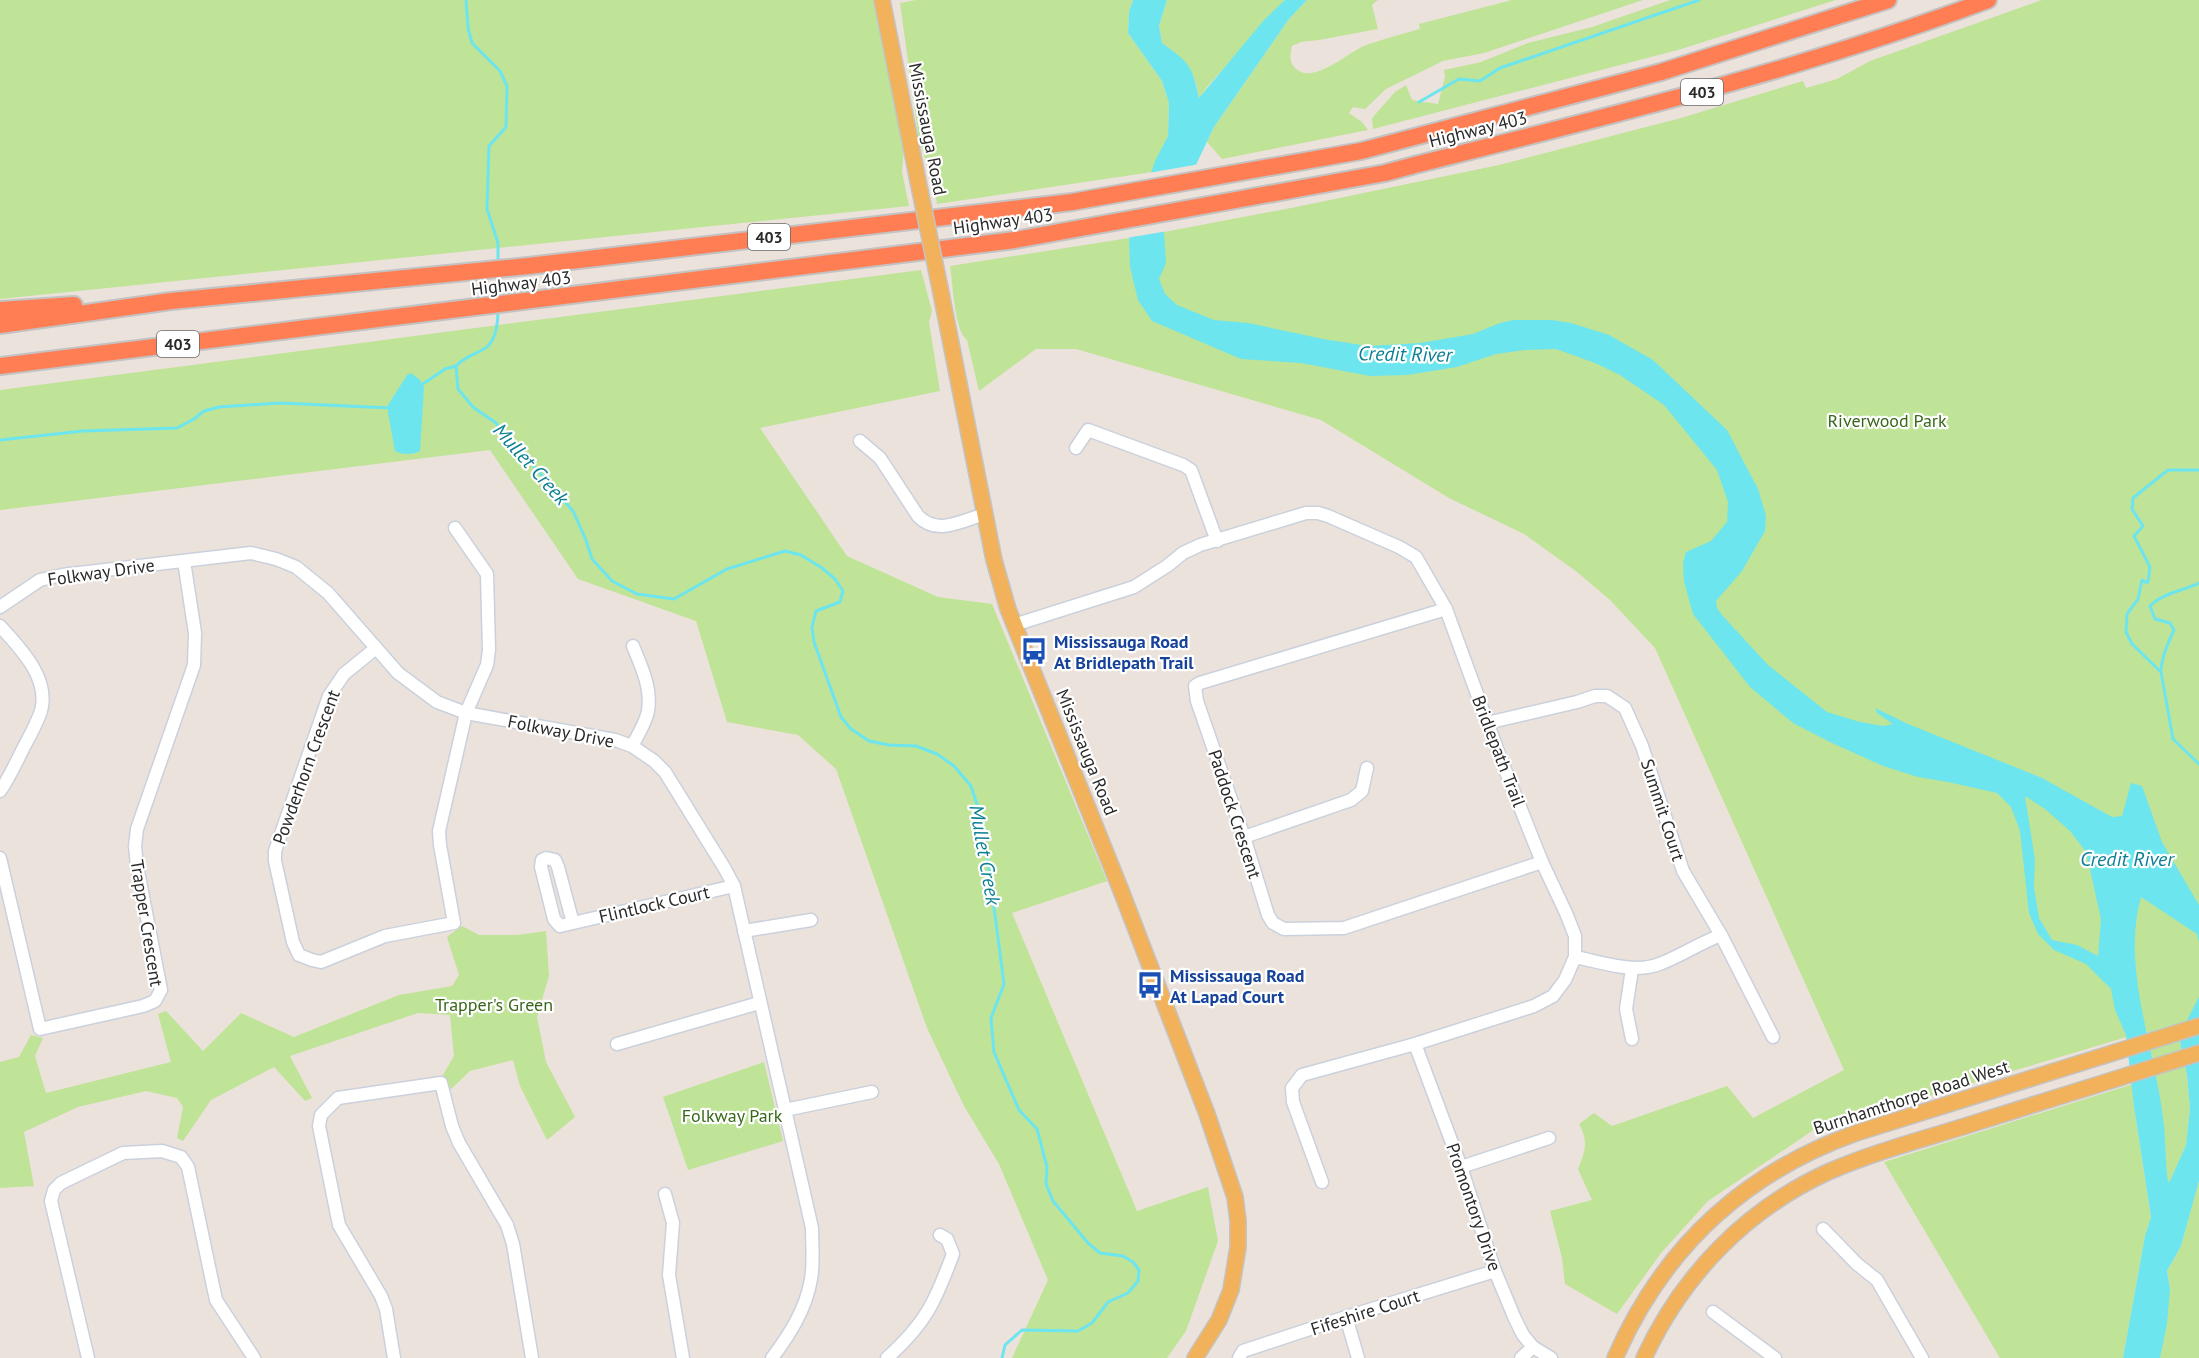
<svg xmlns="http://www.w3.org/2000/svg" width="2199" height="1358" font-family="'PT Sans',sans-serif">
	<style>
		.green { fill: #bfe397 }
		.water { fill: #6de5ef; fill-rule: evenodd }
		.pier { fill: #ece2dc }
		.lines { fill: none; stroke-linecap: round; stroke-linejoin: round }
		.stream { stroke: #6de5ef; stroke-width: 3 }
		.minor-casing { stroke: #cad1dc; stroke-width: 15 }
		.major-casing { stroke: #c3c3c3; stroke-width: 18 }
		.highway-casing { stroke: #c3c3c3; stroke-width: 20 }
		.minor { stroke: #fff; stroke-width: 12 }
		.major { stroke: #f2b25b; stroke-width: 15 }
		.highway { stroke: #ff7e54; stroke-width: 16 }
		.major-bridge-casing { stroke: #c3c3c3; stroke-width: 18; stroke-linecap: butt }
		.major-bridge { stroke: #f2b25b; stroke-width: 15 }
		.labels { text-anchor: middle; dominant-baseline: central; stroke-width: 4.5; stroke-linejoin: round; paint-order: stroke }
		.shield { fill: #fff; stroke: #6a6a6a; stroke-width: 1.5 }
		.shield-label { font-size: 16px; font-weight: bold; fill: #2a2a2a }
		.street-label { font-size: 18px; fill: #2a2a2a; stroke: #fff }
		.park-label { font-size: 18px; fill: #386719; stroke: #fff }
		.transit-label { font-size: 18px; font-weight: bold; fill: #164399; stroke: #fff; text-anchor: start }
		.water-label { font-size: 20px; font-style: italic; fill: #0c7f94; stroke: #fff }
	</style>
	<rect width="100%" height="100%" fill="#ece2dc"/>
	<g class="green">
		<path d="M0,0h874l30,147 -2,25 7,34 -909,93z"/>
		<path d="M916,0h217l-4,12 -1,21 34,48 7,22 -1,33 -16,36 -215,32 -4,-25 -14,-38 -19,-138z"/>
		<path d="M1167,0h118l-78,87 -8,12c-3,-29 -15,-39 -37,-56l-3,-17z"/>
		<path d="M1307,0h71l-6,5 6,24 -59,11 -18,2 -9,4c-2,8 -3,16 3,22 18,18 53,-16 71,-23 17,-6 36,-11 54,-16l-1,-5 93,-24h131l-159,53 -41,8 -57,28 -21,20 -12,-2 -4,6 13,9 6,8 -146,29 -15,-17 7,-15 75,-108z"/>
		<path d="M1670,0h166l-158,50 -305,79 -1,-11 23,-26 11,-7 6,15 26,4 7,-27 -1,-7 37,-8 47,-19 64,-16z"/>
		<path d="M2042,0h157v1014l-10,3 -9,25 7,33 3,33 -4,37 -16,37h-3l-4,-63 -16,-88 -335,100 -104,70 -47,52 -44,61 -52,-30 -3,-26 -12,-47 42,-11 -14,-31c7,-18 11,-27 1,-45l15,-11 18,13 115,-40 26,32 91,-48 -189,-422 -45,-48 -33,-28 -53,-38 -75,-36 -128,-78 -245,-71h-40l-57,42 -12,-51c-13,-10 -14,-57 -17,-74l179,-28 2,33 33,-39 132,-25 203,-42 182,-47 122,-37 3,7 31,-9 33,-18z"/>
		<path d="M921,270l11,41 -3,11 11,69 -180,37 87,128 91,41 54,7 115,277 -95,32 125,298 71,-24 10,54 -32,90 -19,27h-155l36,-78 -49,-116 -35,-58 -37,-78 -91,-259 -38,-34 -71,-13 -31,-101 -118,-42 -88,-129 -490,60v-120z"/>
		<path d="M462,926l17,9h39l28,-4 3,45 -12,41 9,45 29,55 -28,23 -27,-54 -7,-26 -43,11 -19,18 -12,-7 15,-26 -4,-41 -32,-2 -128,43 22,42 -7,3 -31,-34 -63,33 -28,41 -6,-3 6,-31 -6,-9 -31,-7 -68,16 -54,25 10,54 -34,2v-126l19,-5 12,-22 12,3 -8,18 11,37 125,-31 -13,-48 8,-3 37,40 38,-38 53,24 105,-42 53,-9 7,-11 -12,-38z"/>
		<path d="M764,1062l19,79 -95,29 -25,-73z"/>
		<path d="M2133,1084l1,23 17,110 -6,19 -22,122h-123l-116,-196z"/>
		<path d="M2199,1181v177h-39l10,-69 -3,-18 14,-25z"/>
	</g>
	<g class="water">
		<path d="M1133,0h34l-8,26 3,17c27,20 30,21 37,55l65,-78 21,-20h22l-18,19 -75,108 -50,105 2,31 -7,16 6,15 12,11 37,15 34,3 75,16 45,7 52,-3 53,-9 27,-11 13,-3h39l19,3 38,12 44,25 74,70 31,59 8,27 -1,15 -23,40 -26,30 1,7 5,7 46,50 59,47 33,10 23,4 10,-2 -16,-11 -2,-5 33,16 134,54 70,39 10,-1 9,-33 11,3 20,56 37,63v38l-2,-9 -56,-37c-20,70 14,151 22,221 3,21 2,43 5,64l2,-1 16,-36 4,-37 -3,-33 -7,-33 7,-22 12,-23v184l-18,65 -14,25 3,18 -3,34 -7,35h-37l22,-122 6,-19 -17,-110 -8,-72 -11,-25 -4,-21 -25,-25 -32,-14 -16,-16 -9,-21 -9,-82 -9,-24 -14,-14 -49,-11 -30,-5 -35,-11 -53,-24 -37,-19 -43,-36 -57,-73 -9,-32 -1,-19 3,-11 25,-11 16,-19 1,-20 -11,-32 -53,-65 -44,-30 -25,-12 -39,-14 -31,1 -29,4 -39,13 -50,8 -37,1 -69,-13 -60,-4 -89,-38 -14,-21 -8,-33 -1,-29 26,-77 13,-25 1,-33 -7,-22 -34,-48 1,-21zM2025,796l20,13 25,22 16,21 15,67 -3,37 -21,-11 -25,-5 -13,-22 -5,-31 1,-27z"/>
		<path d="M411,373l9,7 4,8 -4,63c-7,4 -19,4 -25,0l-7,-38v-8l19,-30z"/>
	</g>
	<path class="pier" d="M1200,164l-32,67 -42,7 22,-65z"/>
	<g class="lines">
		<g class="stream">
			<path d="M466,0l2,28 4,15 28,28 7,15 -1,41 -17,19 -2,63 11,34v21"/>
			<path d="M1419,102l40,-23 21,2 20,-13 199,-68"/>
			<path d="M498,300l1,-26"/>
			<path d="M498,309c0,12 -1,28 -10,37 -9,8 -22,9 -32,20l2,23 15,18 23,16 77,88 13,29 6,19 20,22 25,13 37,5 53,-30 58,-18 16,4 21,13 13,11 8,12 -3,11 -24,9 -4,16 2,15 27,75 10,12 18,12 20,4 27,1 21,8 17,12 17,20 12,37 21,161 -13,34 3,34 25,58 18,19 10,38 -1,17 7,17 35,42 12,10 23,3 10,6 6,8 -1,11 -10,12 -20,9 -16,21 -14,8 -56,-1 -17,15 -3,13"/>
			<path d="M420,386l25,-17 11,-3"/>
			<path d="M0,440l83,-9 94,-3 17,-9 10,-8 15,-4 61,-4 111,5"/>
			<path d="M2199,470h-31l-35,28 -1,11 11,17 -9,10 16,31 -2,14 -1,2 -5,-3 -4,19 -11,15 -1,18 6,12 29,28 12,67 26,25"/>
			<path d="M2161,670c1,-14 7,-27 13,-40l-4,-7 -15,-4 -5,-13c12,-13 33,-15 49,-23"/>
		</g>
		<defs>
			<g id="minor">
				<path d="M860,441l20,17 38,58c19,20 43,5 67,-2"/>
				<path d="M1076,448l12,-18 95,35 8,5 26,71"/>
				<path d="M0,607l40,-27 22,-5 189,-22 25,6 20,8 32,26 70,80 39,29 29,11 149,27 17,6 22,15 11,11 60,97 9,17 78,342c0,17 2,35 -1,51 -5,30 -21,55 -39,79"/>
				<path d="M1446,609l-246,74 -5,3 2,15 47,136 24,78 5,8 11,6 60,-1 198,-66"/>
				<path d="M1014,625l120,-38 33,-21 16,-13 17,-8 106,-32h12l10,3 71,31 17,10 30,52 54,148 42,105 24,51 9,23v21l-10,23 -12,16 -19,10 -119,38 -113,31 -10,13 1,14 29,80"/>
				<path d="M0,626c20,22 50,52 41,85 -4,12 -10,23 -16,34 -8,15 -15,32 -25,46"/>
				<path d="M376,648l-32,26 -15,22 -54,155v10l18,81 6,13 13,5 9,2 64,-26 69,-13 -14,-78 -1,-14 27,-118 21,-48 2,-15 -2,-76 -32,-46"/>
				<path d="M1487,723l90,-21 18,-6h12l18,12 17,38 41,125 38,64 52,102"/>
				<path d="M632,746c6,-11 14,-24 16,-35 4,-23 -7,-45 -15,-65"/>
				<path d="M1244,837l107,-37 11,-9 5,-23"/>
				<path d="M0,858l40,171 103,-23 12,-5 6,-11 -24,-124 -2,-20 2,-17 57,-164 1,-32 -11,-72"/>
				<path d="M573,923l-15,-56 -3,-7 -9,-2 -4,2 -1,7 13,52 6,7 174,-40"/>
				<path d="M744,931l67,-11"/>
				<path d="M1575,957c27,5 60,18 87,6 20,-8 38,-20 59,-28"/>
				<path d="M1632,969l-6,40 6,30"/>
				<path d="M617,1044l142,-41"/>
				<path d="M1415,1044l46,123 34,104 20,48 8,16 10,12 18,11"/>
				<path d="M785,1110l87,-18"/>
				<path d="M1461,1167l88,-29"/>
				<path d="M665,1194l8,29 -4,52 14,83"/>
				<path d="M1823,1229l34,35 20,16 45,78"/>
				<path d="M1713,1312l62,46"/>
				<path d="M1346,1317l12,41"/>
				<path d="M88,1358l-37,-157 3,-11 7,-7 62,-30 39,-2 19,6 7,10 28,133 38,58"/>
				<path d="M394,1358l-8,-49 -5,-13 -42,-71 -20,-99 2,-11 17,-17 103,-15 11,43 7,17 48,82 6,19 19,114"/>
				<path d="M887,1358c39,-35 48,-56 66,-104l-6,-15 -7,-4"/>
				<path d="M1239,1358l4,-7 103,-34 149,-46"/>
				<path d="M1521,1358l12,-11"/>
			</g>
			<g id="major">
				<path d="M882,0l36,181"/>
				<path d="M940,288l54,272 14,49 112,279 87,226 28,83 3,24v26l-7,43 -12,30 -24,38"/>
				<path d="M1615,1358c48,-110 129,-185 241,-225l343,-107"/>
				<path d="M1644,1358c38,-82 101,-148 184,-186 48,-21 100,-34 150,-50 74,-23 147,-46 221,-69"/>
			</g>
			<g id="highway">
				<path d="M0,310l74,-5"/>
				<path d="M0,325l171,-24 357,-35 544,-64 289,-51 300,-79 227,-72"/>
				<path d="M0,366l1015,-126 370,-67 26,-7c194,-49 390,-96 577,-166"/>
			</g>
		</defs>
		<use href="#minor" class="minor-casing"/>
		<use href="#major" class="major-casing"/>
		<use href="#highway" class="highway-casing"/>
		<use href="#minor" class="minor"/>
		<use href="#major" class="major"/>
		<use href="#highway" class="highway"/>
		<defs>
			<path id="major-bridge" d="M918,181l22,107"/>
		</defs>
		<use href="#major-bridge" class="major-bridge-casing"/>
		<use href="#major-bridge" class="major-bridge"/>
	</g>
	<defs>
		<symbol id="bus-bare" viewBox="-9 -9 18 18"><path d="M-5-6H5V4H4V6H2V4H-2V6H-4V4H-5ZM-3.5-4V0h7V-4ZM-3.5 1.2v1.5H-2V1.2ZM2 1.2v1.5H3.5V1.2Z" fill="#1a4fb4" stroke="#fff" stroke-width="2.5" paint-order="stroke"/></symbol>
	</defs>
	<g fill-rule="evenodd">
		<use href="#bus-bare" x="1015" y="632" width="38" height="38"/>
		<use href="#bus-bare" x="1131" y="966" width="38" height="38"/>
	</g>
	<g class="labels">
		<g class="shield">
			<rect x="1681" y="79" width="42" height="26" rx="4.5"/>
			<rect x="748" y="224" width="42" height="26" rx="4.5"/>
			<rect x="157" y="331" width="42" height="26" rx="4.5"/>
		</g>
		<g class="shield-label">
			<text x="1702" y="92">403</text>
			<text x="769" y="237">403</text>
			<text x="178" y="344">403</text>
		</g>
		<g class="street-label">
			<text transform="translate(928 129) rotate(79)">Mississauga Road</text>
			<text transform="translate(1478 129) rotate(-14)">Highway 403</text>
			<text transform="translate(1003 221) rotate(-8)">Highway 403</text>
			<text transform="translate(521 283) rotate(-7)">Highway 403</text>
			<text transform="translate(101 572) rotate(-8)">Folkway Drive</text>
			<text transform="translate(561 731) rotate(11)">Folkway Drive</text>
			<text transform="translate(1499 751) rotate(69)">Bridlepath Trail</text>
			<text transform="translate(1087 752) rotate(68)">Mississauga Road</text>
			<text transform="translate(306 767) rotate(-70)">Powderhorn Crescent</text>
			<text transform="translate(1663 810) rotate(72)">Summit Court</text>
			<text transform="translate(1235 814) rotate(72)">Paddock Crescent</text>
			<text transform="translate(654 904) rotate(-13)">Flintlock Court</text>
			<text transform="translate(147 923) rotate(81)">Trapper Crescent</text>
			<text transform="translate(1911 1097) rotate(-18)">Burnhamthorpe Road West</text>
			<text transform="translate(1474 1207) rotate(71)">Promontory Drive</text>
			<text transform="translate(1365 1312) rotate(-18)">Fifeshire Court</text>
		</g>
		<g class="park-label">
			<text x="1887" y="420">Riverwood Park</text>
			<text x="494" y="1004">Trapper's Green</text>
			<text x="732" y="1115">Folkway Park</text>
		</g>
		<g class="transit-label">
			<text x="1054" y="641">Mississauga Road<tspan x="1054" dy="21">At Bridlepath Trail</tspan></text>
			<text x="1170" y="975">Mississauga Road<tspan x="1170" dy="21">At Lapad Court</tspan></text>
		</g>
		<g class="water-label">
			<text transform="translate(1405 354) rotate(1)">Credit River</text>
			<text transform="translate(531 464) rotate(48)">Mullet Creek</text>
			<text transform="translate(985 855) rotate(80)">Mullet Creek</text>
			<text x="2127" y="859">Credit River</text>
		</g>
	</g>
</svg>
